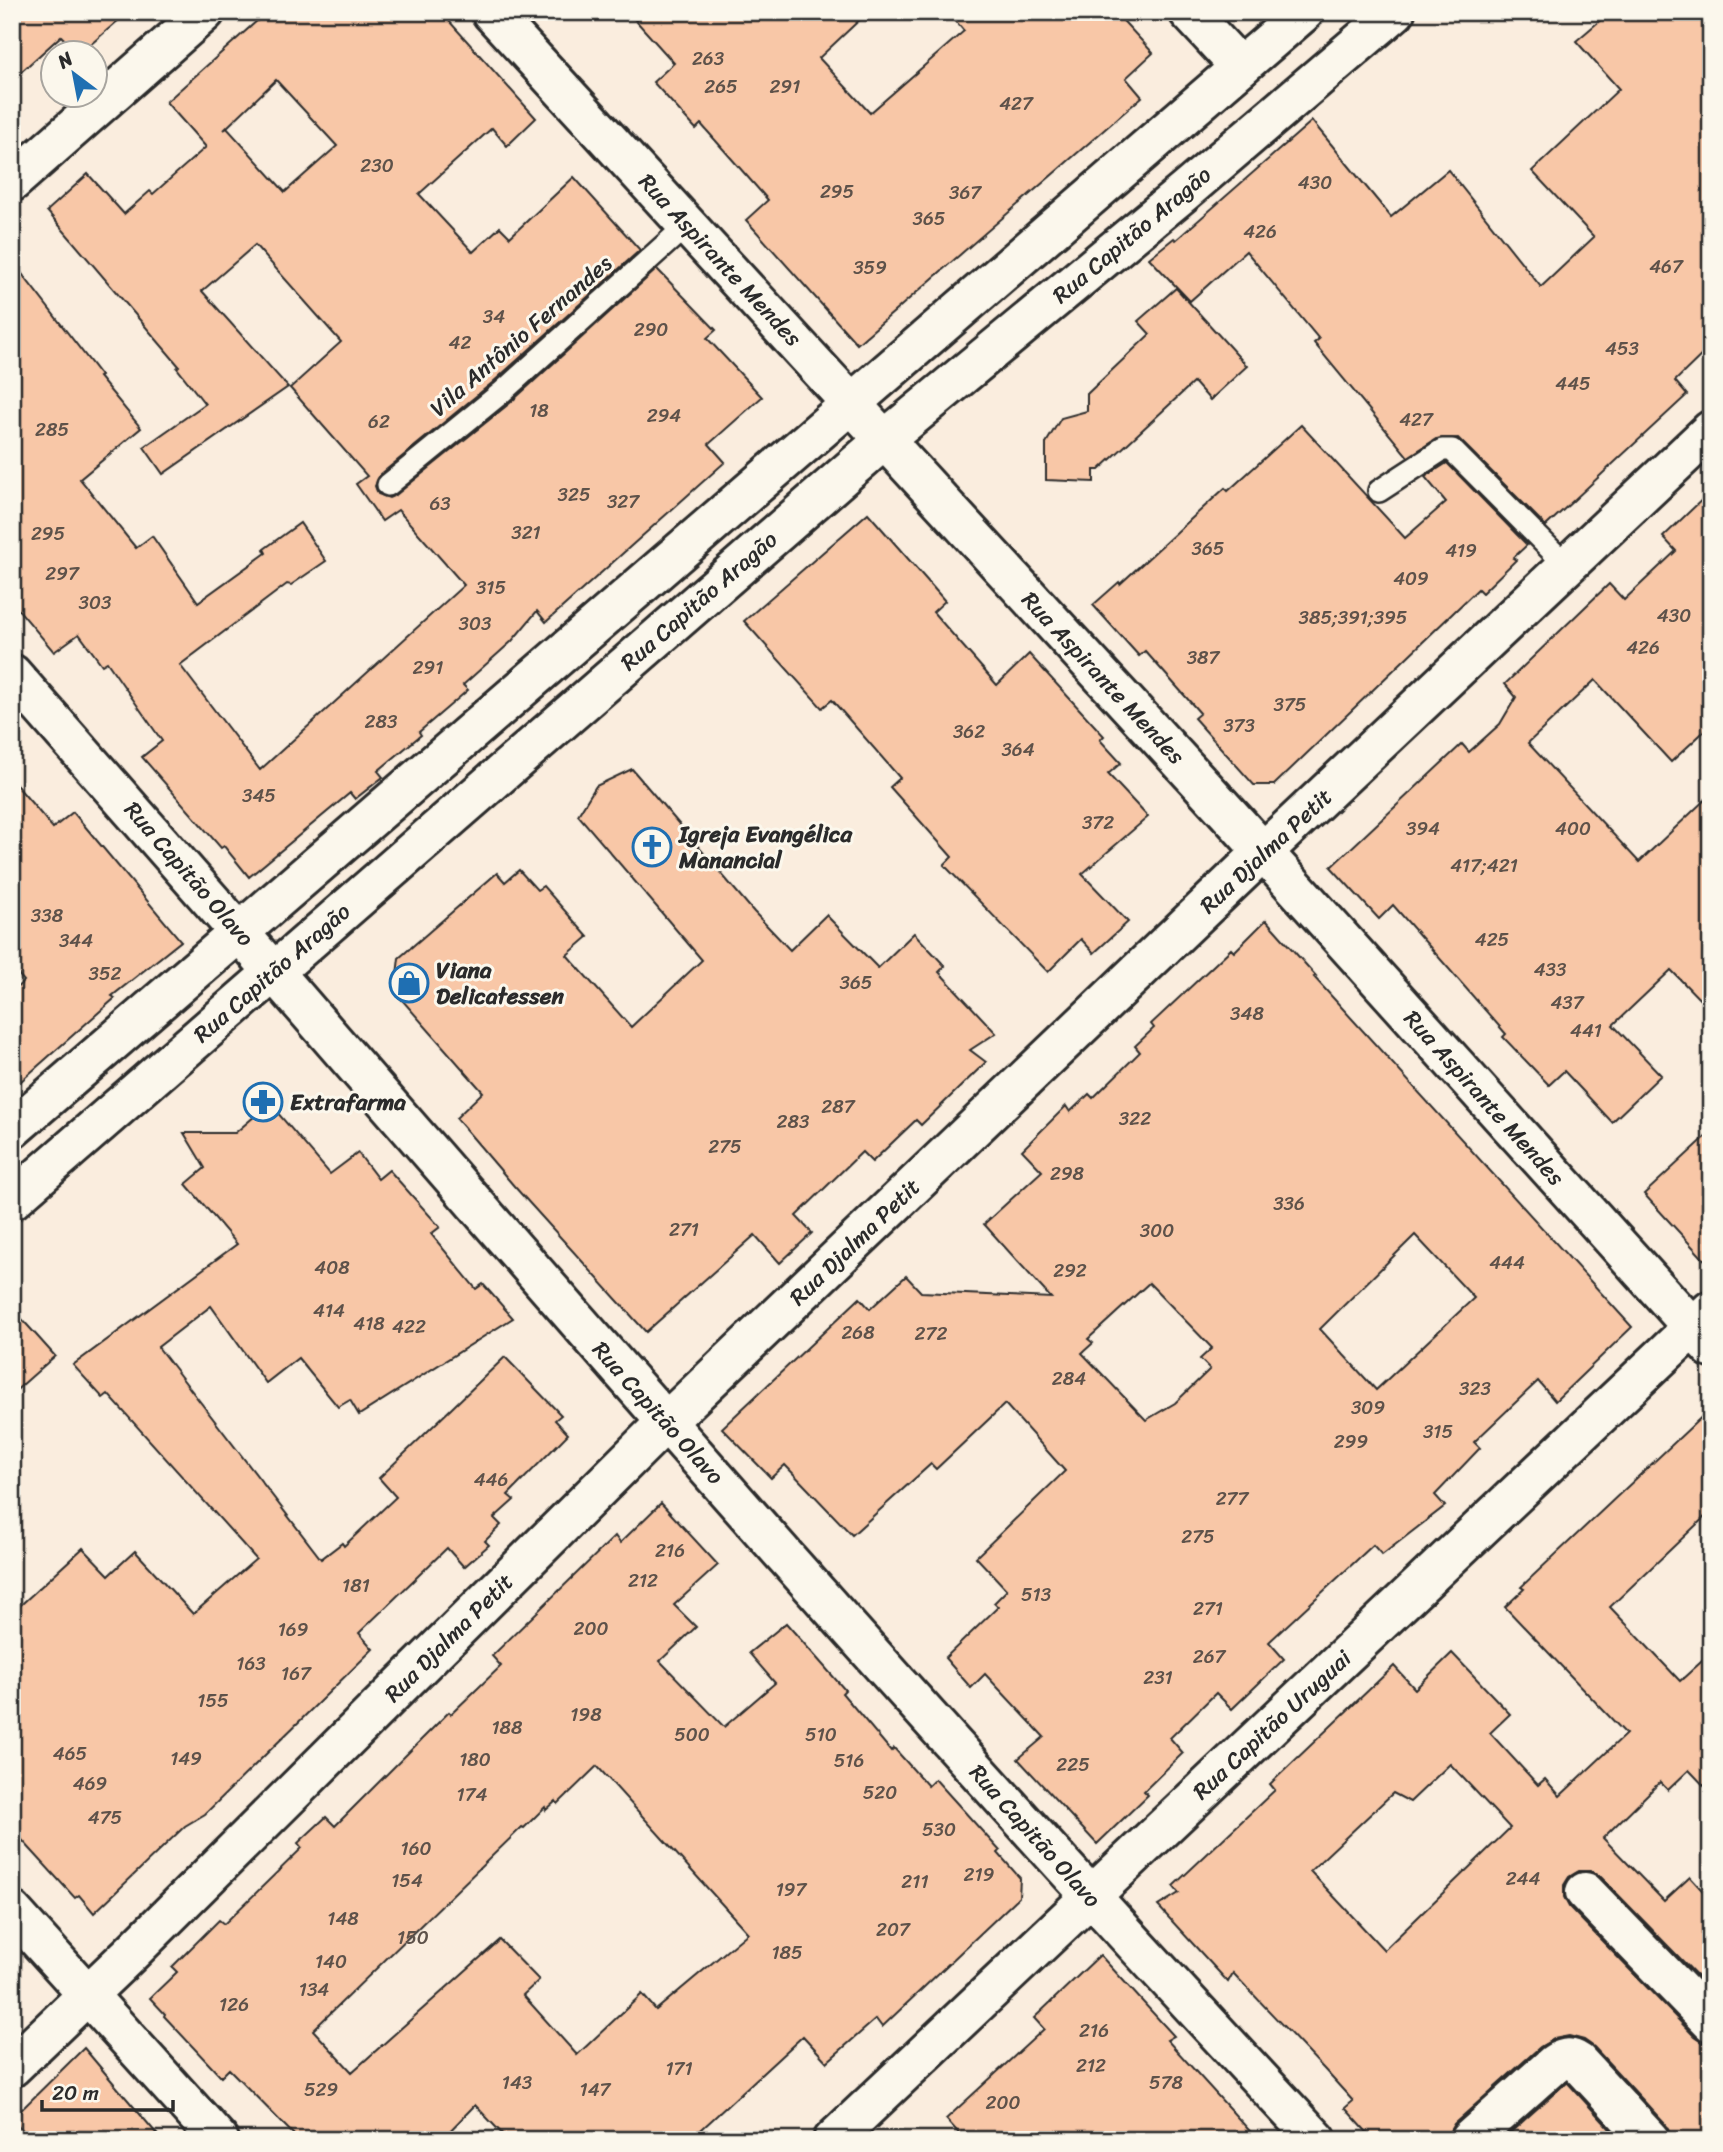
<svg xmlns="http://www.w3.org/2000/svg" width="1723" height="2152" font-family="Sriracha,sans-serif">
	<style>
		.building { fill: #f8c7a7; stroke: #2b2b2b; stroke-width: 2; fill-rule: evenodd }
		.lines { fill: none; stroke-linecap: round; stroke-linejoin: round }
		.service-casing { stroke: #2b2b2b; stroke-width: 26 }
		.minor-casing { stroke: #2b2b2b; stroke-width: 44 }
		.tertiary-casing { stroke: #2b2b2b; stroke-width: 44 }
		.secondary-casing { stroke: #2b2b2b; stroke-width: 44 }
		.service { stroke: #fbf7ec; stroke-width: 21 }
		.minor { stroke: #fbf7ec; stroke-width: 38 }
		.tertiary { stroke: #fbf7ec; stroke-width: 38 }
		.secondary { stroke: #fbf7ec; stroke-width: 38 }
		.labels { text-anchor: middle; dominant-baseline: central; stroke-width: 6; stroke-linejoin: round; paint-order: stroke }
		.number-label { font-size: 19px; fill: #5e524a }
		.street-label { font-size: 23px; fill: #2b2b2b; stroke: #fbf7ec }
		.poi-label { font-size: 23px; font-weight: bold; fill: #2b2b2b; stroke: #fbf7ec; text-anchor: start }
	</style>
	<rect width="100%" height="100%" fill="#faedde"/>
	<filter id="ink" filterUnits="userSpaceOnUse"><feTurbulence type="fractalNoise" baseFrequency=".0143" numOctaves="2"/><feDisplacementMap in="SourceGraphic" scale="14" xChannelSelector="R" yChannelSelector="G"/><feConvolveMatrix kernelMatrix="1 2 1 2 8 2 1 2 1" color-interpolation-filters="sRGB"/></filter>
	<g filter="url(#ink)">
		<g class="building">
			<path d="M12,12h116l-46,40h-5l-16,-16 -49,44z"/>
			<path d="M267,12h174l95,106 -29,28 -15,-18 -73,66 54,58 27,-25 10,10 64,-60 66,73 -148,133 -112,92 -5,11 3,8 11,4 7,-3 114,-92 147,-134 59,61 -9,8 55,59 -53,47 16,18 -179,160 -9,-11 -25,30 -49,44 5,5 -49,42 2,3 -43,36 5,6 -28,22 -5,-6 -101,84 -25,-31 -3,2 -79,-91 20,-16 -55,-79 -5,3 -23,-31 -25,18 -42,-50v-341l89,115 -2,1 42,51 -61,51 56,69 16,-12 46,66 68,-49 -2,-4 36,-26 26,38 -35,24 -4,-1 -107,81 80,105 204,-185 -66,-75 -16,11 -26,-37 11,-8 -77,-88 51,-46 -86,-97 -53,46 86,96 -125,87 -19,-27 61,-43 -28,-36 2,-2 -132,-155 41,-37 36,40 26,-23 3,3 53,-47 -40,-45zM276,80l61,66 -52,46 -58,-64 -3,2z"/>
			<path d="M628,12h240l-49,46 51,55 94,-82 -16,-19h167l38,41 -27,25 16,19 -285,247 -111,-124 22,-20 -67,-76 -5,5 -43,-47 21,-19z"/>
			<path d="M1610,12h101v334l-36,35 12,14 -141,131 -88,-88 -22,1 -28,18 -94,-114 5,-4 -73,-88 -56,50 -41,-43 25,-20 2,2 136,-119 79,96 57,-47 93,117 53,-50 -62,-66 87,-82 -43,-48z"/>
			<path d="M1176,288l71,78 -37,34 -16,-18 -95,88h-5v12l-48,-2v-37l15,-25 26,-7v-17l63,-60 -12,-13z"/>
			<path d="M1301,425l104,113 41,-36 -21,-25 22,-14 80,82 -14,13 3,2 -34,33 -4,-4 -204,196h-20l-60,-67 6,-5 -55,-62 -6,5 -46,-51 26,-23 1,2 105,-96 3,3z"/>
			<path d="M1711,491v234l-40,37 -76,-82 -67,63 111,119 72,-68v217l-40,-41 -58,55 48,50 -49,47 -48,-51 -15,14 -46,-48 3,-3 -113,-129 -14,14 -48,-52 131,-123 7,8 31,-28 16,-27 -11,-13 104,-100 15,16 52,-49 -13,-14z"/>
			<path d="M868,513l77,88 -12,11 64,73 32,-31 75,82 -4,4 21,23 -13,11 40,43 -66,57 46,48 -34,31 -13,-14 -33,33 -104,-107 8,-8 -62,-70 10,-9 -68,-78 -10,8 -78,-87z"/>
			<path d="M632,769l122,143 36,38 36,-35 52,53 36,-35 31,33 -6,6 57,61 -26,17 16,12 -65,63 -5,-5 -44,42 -10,-10 -66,64 16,17 -32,30 -25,-28 -109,97 -132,-146 -58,-68 27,-26 -88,-100 4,-34 98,-85 8,9 14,-12 18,20 6,-4 45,51 -21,18 64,72 71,-67 -124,-145 18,-29z"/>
			<path d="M12,780l41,48 20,-16 108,129 -69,55 3,2 -103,91v-97l12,-11 -12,-14z"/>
			<path d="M1266,920l50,56 -2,1 318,350 -77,74 -17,-20 -64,61 6,6 -45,47 10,11 -63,49 -9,-10 -104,97 15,17 -52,50 -16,-16 -46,45 13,15 -39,38 4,4 -51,49 -79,-85 26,-22 -59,-63 -14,14 -26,-30 53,-51 -4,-4 13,-13 -31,-33 89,-86 -60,-67 -69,65 -5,-5 -79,71 -67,-70 -14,13 -49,-50 138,-130 10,11 36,-33 15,16 130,6 -67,-74 58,-53 -20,-21 44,-44 4,6 19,-18 4,4 47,-46 -5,-6 19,-18 -3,-4 80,-75 3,3zM1415,1235l59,63 -98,92 -56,-61zM1149,1283l63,65 -12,11 10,10 -35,34 -29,17 -64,-67 11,-10 -5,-4z"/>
			<path d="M262,1110l7,8 8,-6 53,62 28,-21 20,26 11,-9 51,57 -9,7 45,55 7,-5 30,34 -154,97 -9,-15 -12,7 -40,-49 -32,25 -55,-77 -53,41 163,212 21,-16 2,3 52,-49 -17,-19 126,-121 56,58 -6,5 13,14 -60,61 6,5 -20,18 7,7 -16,16 4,4 -25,22 -17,-19 -88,85 14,16 -168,165 -20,12 -91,87 -15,-18 -4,3 -63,-69v-216l71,-65 26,27 26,-24 58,63 63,-55 -148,-165 -5,4 -30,-33 164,-121 -51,-60 19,-16 -21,-35h51z"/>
			<path d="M1711,1132v135l-67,-73z"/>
			<path d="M12,1308l43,48 -43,38z"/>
			<path d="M1711,1408v103l-101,96 70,74 31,-28v140l-22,-23 -21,20 -8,-8 -57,56 61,63 26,-24 21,23v90l-111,-114 -10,-5h-11l-10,6 -5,8v12l5,10 126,130 9,6h7v97h-40l-5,-15 -72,-78 -10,-7 -15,-4 -15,3 -14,8 -86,77 -5,9 -1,7h-74l-29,-32 8,-7 -29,-32 -91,-96 -5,9 -70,-76 21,-13 -6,-7 102,-96 -5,-6 124,-118 21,23 37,-36 58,61 -20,19 48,52 7,-6 15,17 66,-62 -121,-127 19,-18 -3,-2zM1450,1764l60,64 -126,122 -74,-79 83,-78 17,9z"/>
			<path d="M661,1503l57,62 -44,40 22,22 -36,34 64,66 51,-44 -26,-30 37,-30 59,67 -3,3 49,58 3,-3 34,38 7,-7 65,72 -2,2 22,25 -1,19 -137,130 -6,-8 -49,43 -24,-26 -113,104h-182l-33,-35 -34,35h-142l-70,-71 -8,8 -57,-61 1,-2 -15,-16 27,-26 -5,-5 47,-47 5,4 78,-76 -4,-5 28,-26 9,9 114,-114 2,2 50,-48 -9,-10 123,-120 5,7zM597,1766l151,167 -92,77 -14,-16 -65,61 -54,-60 16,-15 -39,-40 -148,132 -39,-42 209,-203 2,1 21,-21 1,3 10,-9 2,3z"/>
			<path d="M1100,1955l74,81 -7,4 91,100h-293l-19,-21 98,-90 -10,-11z"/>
			<path d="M84,2048l32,38 46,54h-130l-20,-21z"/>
			<path d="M1567,2082l53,58h-118z"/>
		</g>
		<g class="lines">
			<defs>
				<g id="service">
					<path d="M388,485l113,-92 186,-168"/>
					<path d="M1379,491l63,-41h10l115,116"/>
				</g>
				<g id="minor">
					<path d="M491,12l746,811 474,525"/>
					<path d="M1189,12l51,55"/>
					<path d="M12,182l193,-170"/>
					<path d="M273,971c342,395 686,788 1044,1169"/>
					<path d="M1585,1892l126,130"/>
					<path d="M12,1911l207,229"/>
					<path d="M12,2067l117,-112 536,-532 597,-570 449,-423"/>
					<path d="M833,2140l878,-830"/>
					<path d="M1469,2140l86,-77c8,-5 15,-7 23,-1l72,78"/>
				</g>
				<path id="tertiary" d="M12,674l261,297"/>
				<g id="secondary">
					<path d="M12,1129l1292,-1117"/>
					<path d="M12,1200l871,-759 301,-249 211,-180"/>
				</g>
			</defs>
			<use href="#service" class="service-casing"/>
			<use href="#minor" class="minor-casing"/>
			<use href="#tertiary" class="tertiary-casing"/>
			<use href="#secondary" class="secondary-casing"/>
			<use href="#service" class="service"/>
			<use href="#minor" class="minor"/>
			<use href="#tertiary" class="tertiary"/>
			<use href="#secondary" class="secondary"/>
		</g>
	</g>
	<defs>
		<symbol id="church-ring" viewBox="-11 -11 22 22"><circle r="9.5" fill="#fbf7ec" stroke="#1f6fb2" stroke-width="1.5"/><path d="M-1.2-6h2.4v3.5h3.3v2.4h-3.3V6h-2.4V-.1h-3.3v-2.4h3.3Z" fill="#1f6fb2"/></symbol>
		<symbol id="shop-ring" viewBox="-11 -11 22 22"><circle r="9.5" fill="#fbf7ec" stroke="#1f6fb2" stroke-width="1.5"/><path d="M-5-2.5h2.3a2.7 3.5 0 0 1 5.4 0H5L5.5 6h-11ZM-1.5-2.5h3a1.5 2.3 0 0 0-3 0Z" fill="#1f6fb2"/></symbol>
		<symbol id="pharmacy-ring" viewBox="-11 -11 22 22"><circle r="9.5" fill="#fbf7ec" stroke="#1f6fb2" stroke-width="1.5"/><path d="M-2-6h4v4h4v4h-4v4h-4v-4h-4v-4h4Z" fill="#1f6fb2"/></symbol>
	</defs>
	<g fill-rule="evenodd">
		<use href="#church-ring" x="630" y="825" width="44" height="44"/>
		<use href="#shop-ring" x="387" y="961" width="44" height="44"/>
		<use href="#pharmacy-ring" x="241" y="1080" width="44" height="44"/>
	</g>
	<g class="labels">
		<g class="number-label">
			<text x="708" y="58">263</text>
			<text x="721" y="86">265</text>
			<text x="785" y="86">291</text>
			<text x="1016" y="103">427</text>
			<text x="377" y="165">230</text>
			<text x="1315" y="182">430</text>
			<text x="837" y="191">295</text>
			<text x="965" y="192">367</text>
			<text x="929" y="218">365</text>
			<text x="1260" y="231">426</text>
			<text x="1666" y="266">467</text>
			<text x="870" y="267">359</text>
			<text x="494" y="316">34</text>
			<text x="651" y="329">290</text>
			<text x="460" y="342">42</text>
			<text x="1622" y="348">453</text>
			<text x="1573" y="383">445</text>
			<text x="539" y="410">18</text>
			<text x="664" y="415">294</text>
			<text x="1416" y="419">427</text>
			<text x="379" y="421">62</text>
			<text x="52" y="429">285</text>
			<text x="574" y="494">325</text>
			<text x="623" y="501">327</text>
			<text x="440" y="503">63</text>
			<text x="526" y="532">321</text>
			<text x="48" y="533">295</text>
			<text x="1208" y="548">365</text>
			<text x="1461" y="550">419</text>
			<text x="62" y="573">297</text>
			<text x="1411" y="578">409</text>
			<text x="491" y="587">315</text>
			<text x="95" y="602">303</text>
			<text x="1674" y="615">430</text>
			<text x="1353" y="617">385;391;395</text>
			<text x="475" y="623">303</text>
			<text x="1643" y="647">426</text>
			<text x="1203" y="657">387</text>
			<text x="428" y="667">291</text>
			<text x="1290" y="704">375</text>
			<text x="381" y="721">283</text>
			<text x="1239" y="725">373</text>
			<text x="969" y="731">362</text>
			<text x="1018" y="749">364</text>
			<text x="259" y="795">345</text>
			<text x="1098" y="822">372</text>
			<text x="1423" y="828">394</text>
			<text x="1573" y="828">400</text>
			<text x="1484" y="865">417;421</text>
			<text x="47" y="915">338</text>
			<text x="1492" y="939">425</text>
			<text x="76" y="940">344</text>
			<text x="1550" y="969">433</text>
			<text x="105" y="973">352</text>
			<text x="856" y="982">365</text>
			<text x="1567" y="1002">437</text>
			<text x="1247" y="1013">348</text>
			<text x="1586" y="1030">441</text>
			<text x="838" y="1106">287</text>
			<text x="1135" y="1118">322</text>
			<text x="793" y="1121">283</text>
			<text x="725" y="1146">275</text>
			<text x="1067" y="1173">298</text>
			<text x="1289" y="1203">336</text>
			<text x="684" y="1229">271</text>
			<text x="1157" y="1230">300</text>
			<text x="1507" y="1262">444</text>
			<text x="332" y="1267">408</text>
			<text x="1070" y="1270">292</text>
			<text x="329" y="1310">414</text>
			<text x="369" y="1323">418</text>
			<text x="409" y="1326">422</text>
			<text x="858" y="1332">268</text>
			<text x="931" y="1333">272</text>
			<text x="1069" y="1378">284</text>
			<text x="1475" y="1388">323</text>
			<text x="1368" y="1407">309</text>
			<text x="1438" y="1431">315</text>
			<text x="1351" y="1441">299</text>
			<text x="491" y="1479">446</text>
			<text x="1232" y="1498">277</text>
			<text x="1198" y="1536">275</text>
			<text x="670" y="1550">216</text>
			<text x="643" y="1580">212</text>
			<text x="356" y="1585">181</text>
			<text x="1036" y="1594">513</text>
			<text x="1208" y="1608">271</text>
			<text x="591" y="1628">200</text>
			<text x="293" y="1629">169</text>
			<text x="1209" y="1656">267</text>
			<text x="251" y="1663">163</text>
			<text x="296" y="1673">167</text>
			<text x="1158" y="1677">231</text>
			<text x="213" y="1700">155</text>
			<text x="586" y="1714">198</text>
			<text x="507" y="1727">188</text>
			<text x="692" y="1734">500</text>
			<text x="821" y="1734">510</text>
			<text x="70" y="1753">465</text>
			<text x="186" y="1758">149</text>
			<text x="475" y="1759">180</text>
			<text x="849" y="1760">516</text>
			<text x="1073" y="1764">225</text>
			<text x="90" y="1783">469</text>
			<text x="880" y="1792">520</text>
			<text x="472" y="1794">174</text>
			<text x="105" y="1817">475</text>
			<text x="939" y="1829">530</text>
			<text x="416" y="1848">160</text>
			<text x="979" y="1874">219</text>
			<text x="1523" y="1878">244</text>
			<text x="407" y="1880">154</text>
			<text x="915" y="1881">211</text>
			<text x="791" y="1889">197</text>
			<text x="343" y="1918">148</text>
			<text x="893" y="1929">207</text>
			<text x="413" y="1937">150</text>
			<text x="787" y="1952">185</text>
			<text x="331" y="1961">140</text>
			<text x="314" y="1989">134</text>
			<text x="234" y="2004">126</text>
			<text x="1094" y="2030">216</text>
			<text x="1091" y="2065">212</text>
			<text x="679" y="2068">171</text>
			<text x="517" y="2082">143</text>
			<text x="1166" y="2082">578</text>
			<text x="321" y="2089">529</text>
			<text x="595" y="2089">147</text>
			<text x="1003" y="2102">200</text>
		</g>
		<g class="street-label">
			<text transform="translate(1132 235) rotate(-40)">Rua Capitão Aragão</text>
			<text transform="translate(720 260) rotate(47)">Rua Aspirante Mendes</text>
			<text transform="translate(521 336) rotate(-41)">Vila Antônio Fernandes</text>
			<text transform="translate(699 601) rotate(-41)">Rua Capitão Aragão</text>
			<text transform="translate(1103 678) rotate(47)">Rua Aspirante Mendes</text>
			<text transform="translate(1266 851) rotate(-43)">Rua Djalma Petit</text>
			<text transform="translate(189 874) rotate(49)">Rua Capitão Olavo</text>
			<text transform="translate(272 973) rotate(-41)">Rua Capitão Aragão</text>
			<text transform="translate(1484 1098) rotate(48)">Rua Aspirante Mendes</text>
			<text transform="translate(855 1242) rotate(-44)">Rua Djalma Petit</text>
			<text transform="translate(658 1413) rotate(48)">Rua Capitão Olavo</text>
			<text transform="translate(449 1638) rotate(-45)">Rua Djalma Petit</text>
			<text transform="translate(1272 1725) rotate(-43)">Rua Capitão Uruguai</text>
			<text transform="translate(1035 1836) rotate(48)">Rua Capitão Olavo</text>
		</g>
		<g class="poi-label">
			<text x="679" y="834">Igreja Evangélica<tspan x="679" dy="26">Manancial</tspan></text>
			<text x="436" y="970">Viana<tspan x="436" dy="26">Delicatessen</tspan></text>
			<text x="290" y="1102">Extrafarma</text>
		</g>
	</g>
	<rect width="1723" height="2152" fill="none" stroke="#fbf7ec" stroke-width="42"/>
	<rect x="21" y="21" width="1681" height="2110" fill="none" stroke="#2b2b2b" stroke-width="2.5" filter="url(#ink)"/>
	<g transform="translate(74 74) rotate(328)"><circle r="33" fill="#fbf7ec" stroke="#a8a59f" stroke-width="2"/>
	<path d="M0-5L12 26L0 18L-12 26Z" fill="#1f6fb2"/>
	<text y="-10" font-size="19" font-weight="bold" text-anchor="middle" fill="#2b2b2b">N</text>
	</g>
	<path d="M42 2100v10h131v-10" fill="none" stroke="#2b2b2b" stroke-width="3.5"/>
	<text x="52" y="2100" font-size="21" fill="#2b2b2b" stroke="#fbf7ec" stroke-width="5" paint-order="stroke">20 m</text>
</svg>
